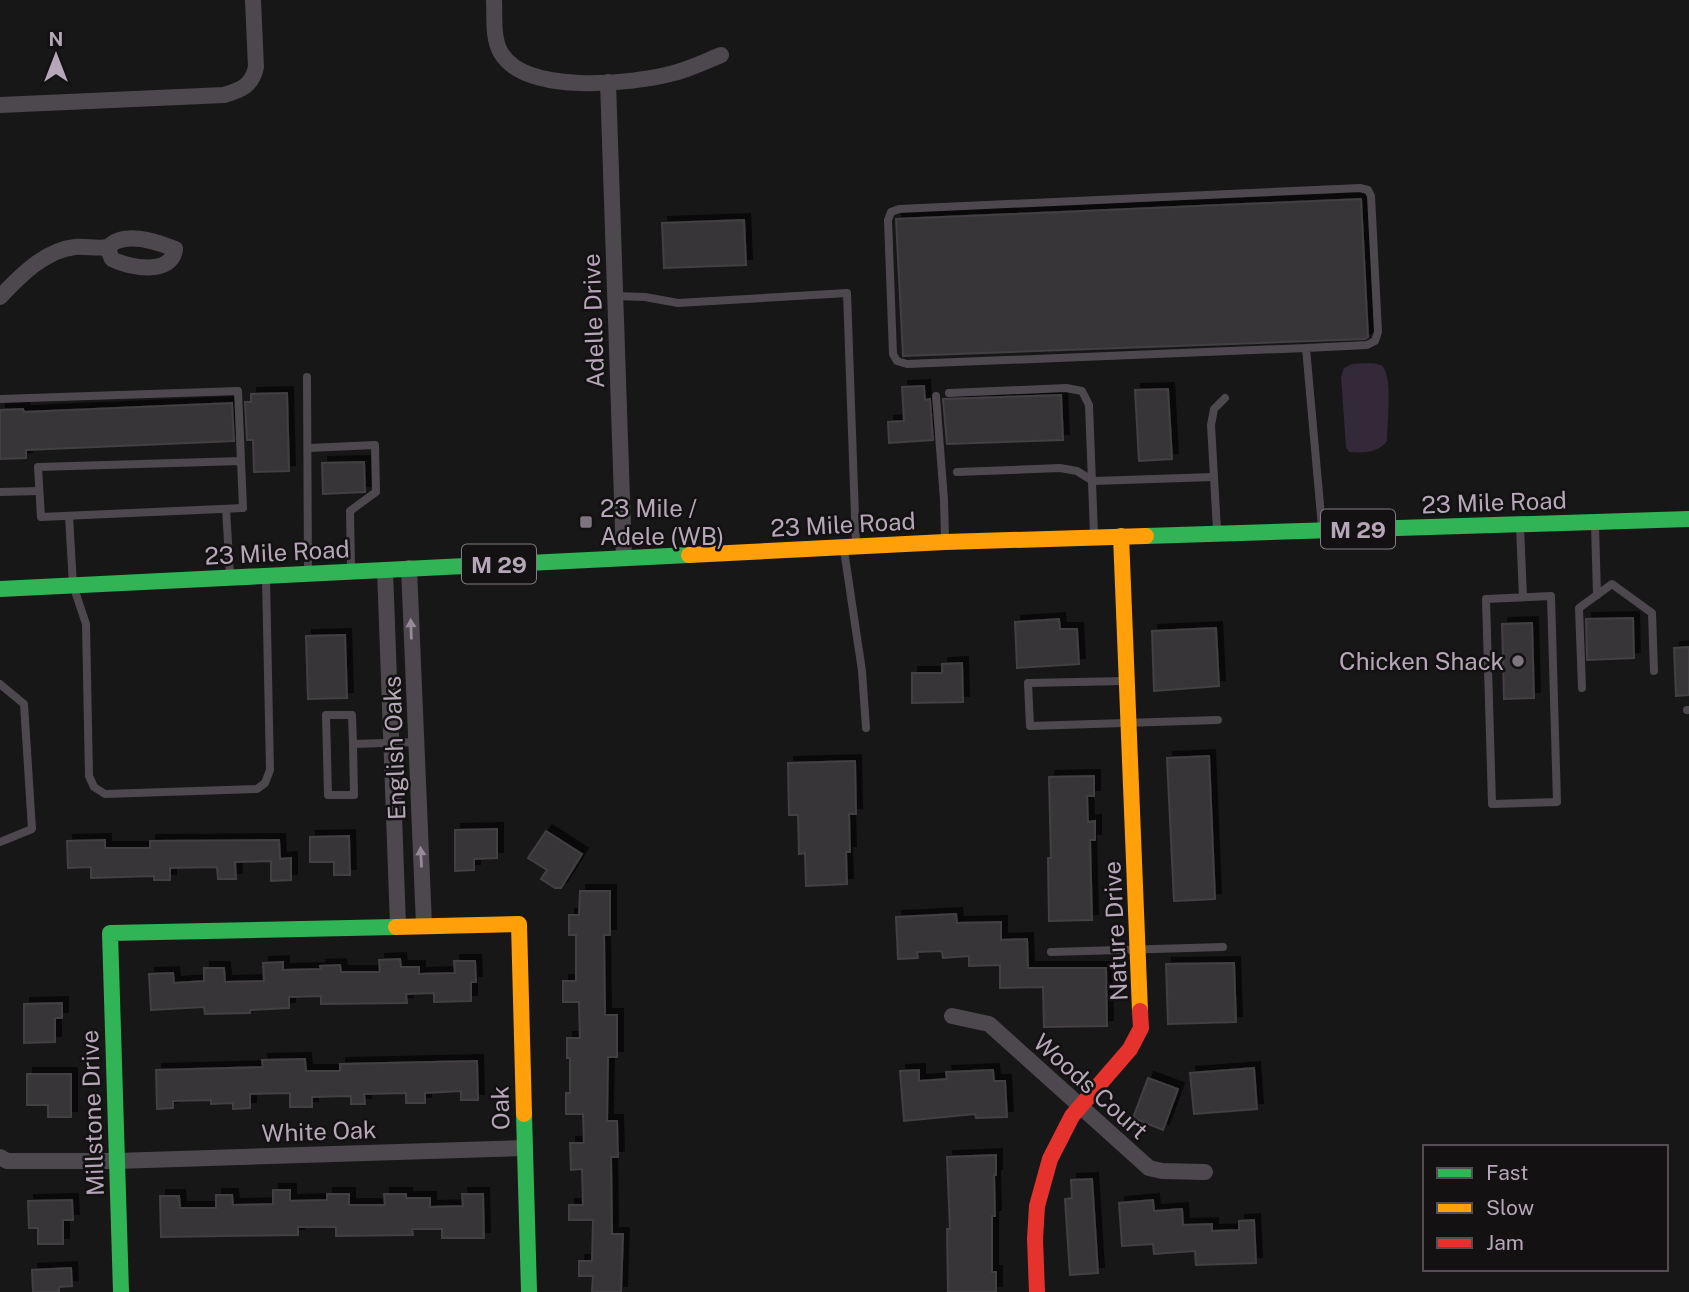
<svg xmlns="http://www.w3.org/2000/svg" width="1689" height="1292" font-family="'Public Sans',sans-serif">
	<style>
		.water { fill: #332939 }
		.building { fill: #383637; stroke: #433f43; stroke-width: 2; filter: url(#shadow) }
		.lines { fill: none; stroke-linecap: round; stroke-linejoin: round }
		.lane { stroke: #4d484d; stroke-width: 8 }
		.street { stroke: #4d484d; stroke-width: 16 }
		.fast { stroke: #30b455; stroke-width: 16 }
		.slow { stroke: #ff9f0a; stroke-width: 16 }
		.jam { stroke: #e5322d; stroke-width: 16 }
		.oneway { fill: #968a98 }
		.poi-dot { fill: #7e7580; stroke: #131112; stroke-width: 2.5 }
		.labels { text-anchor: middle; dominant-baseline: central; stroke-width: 5; stroke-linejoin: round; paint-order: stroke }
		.shield { fill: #131112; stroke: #857a86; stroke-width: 2 }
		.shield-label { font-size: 23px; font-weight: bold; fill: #b6a7b8 }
		.street-label { font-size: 24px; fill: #b6a7b8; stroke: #131112 }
		.poi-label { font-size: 24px; fill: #b6a7b8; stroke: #131112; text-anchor: start }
	</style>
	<defs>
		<filter id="shadow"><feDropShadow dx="6" dy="-6" stdDeviation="0" flood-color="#0009"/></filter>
	</defs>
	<rect width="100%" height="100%" fill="#171717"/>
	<path class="water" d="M1352,364c8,0 21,-2 28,1 14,4 7,62 7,76 -9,12 -23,12 -38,11l-3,-5 -5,-70 3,-9z"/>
	<g class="building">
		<path d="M1361,199l7,138 -3,2 -462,17 -7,-137z"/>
		<path d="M744,220l2,45 -82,3 -2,-45z"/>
		<path d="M924,386l1,14 5,-1 3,41 -44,3 -1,-21 16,-1 -2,-34z"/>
		<path d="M1168,389l4,70 -33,2 -4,-71z"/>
		<path d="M287,393l2,78 -35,1 -1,-32h-6l-2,-38h6v-8z"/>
		<path d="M1061,395l2,45 -116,4 -4,-45z"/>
		<path d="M232,403l2,38 -208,9v8l-26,1v-49l23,-1 1,3z"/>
		<path d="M364,462l1,30 -42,2 -1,-31z"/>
		<path d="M1633,618l1,40 -47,2 -1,-41z"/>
		<path d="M1059,619l1,10h17l2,35 -62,4 -2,-46z"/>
		<path d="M1532,623l2,75 -30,1 -2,-75z"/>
		<path d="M1216,628l3,58 -65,5 -2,-60z"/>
		<path d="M345,635l2,63 -39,1 -2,-63z"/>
		<path d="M1689,647v48l-13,1 -2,-48z"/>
		<path d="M962,663l1,39 -51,1v-30h30v-9z"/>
		<path d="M1209,756l6,143 -41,2 -7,-143z"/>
		<path d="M855,761l1,53h-7l1,38h-4l1,32 -41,2 -1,-33 -6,1 -1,-39h-9l-1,-52z"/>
		<path d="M1094,776v20h-7l1,26 7,-1v19h-5l2,80 -43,1 -1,-63h3l-2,-81z"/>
		<path d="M497,829v29l-23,1v11l-19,1v-41z"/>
		<path d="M546,831l36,23 -21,34h-6l-14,-9 6,-9 -19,-12z"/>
		<path d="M349,836l1,39h-16v-13h-24v-25z"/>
		<path d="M105,840v8h45v-7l129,-1 1,19 11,-1v22l-20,1v-20l-36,1 1,17h-18l-1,-12 -47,1v12h-16v-4l-63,2v-11l-23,1 -1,-27z"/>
		<path d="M580,891h30v44h-6l1,80h12v42h-9l-1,64h10l1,36h-7l1,77h11l-2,58h-29l1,-16h-14v-15h13l1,-41h-24v-15h14l-1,-36 -11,1 -1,-27h14l-1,-29h-17v-21h4v-35h-3v-20h13l-1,-36h-16v-21h13v-46h-7v-20h10z"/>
		<path d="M956,914l1,9 44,-1v18l26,-1 1,29h78l1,58 -63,1 -1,-40 -43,1v-23l-31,1v-10l-26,2 -1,-7 -25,1 1,6 -20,1 -2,-42z"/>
		<path d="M400,959l1,8h18v7l36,-1 -1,-12h21l1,21h-5v19l-37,1v-9l-28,1 1,9 -86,1v-8l-32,1v11l-39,2v3l-45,1 -1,-7 -53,3 -2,-36 24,-1 1,10 30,-2v-13h20l1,14 39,-1 -1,-18 20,-1v8l38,-1 -1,-3 20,-1 1,7h39l-1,-12z"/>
		<path d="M1234,963l2,59 -68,2 -2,-60z"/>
		<path d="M62,1003v15h-7v24l-31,1v-39z"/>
		<path d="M305,1059l1,12h34v-7l137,-3 1,39h-17v-9l-36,2v10h-19v-10l-42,1 1,10h-14v-8l-39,1v10h-22v-14l-40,1v14l-17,1v-6l-22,1v-4l-38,1v7l-16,1 -1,-39 107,-3 -1,-7z"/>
		<path d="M1254,1068l3,41 -63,5 -4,-41z"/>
		<path d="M919,1070v11l28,-2 -1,-7 47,-2 1,11h11l2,36 -31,1 -1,-4 -71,7 -4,-50z"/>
		<path d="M27,1074h44v43h-23v-12h-21z"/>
		<path d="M1148,1078l30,11 -15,41 -30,-12z"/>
		<path d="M996,1155v20h-2l1,41h-3v56h4v20h-48l-1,-63h3l-3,-72z"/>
		<path d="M1092,1179l6,94 -28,2 -5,-76 7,-1 -1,-18z"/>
		<path d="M273,1190h17v11l37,-1v-6h22v11h36l-1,-11h22v4h24v9l33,-1 -1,-12h21l1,44h-42v-9h-30l1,6 -77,1v-9h-38v8l-137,2 -1,-41h19l1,12h36v-13h16l1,10 40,-1z"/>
		<path d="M72,1200l1,20h-10v24h-25v-16h-9l-1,-27z"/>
		<path d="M1153,1200l1,11 28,-2 1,16 29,-1v7l27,-1v-9l15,-1 2,43 -60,2 -1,-14 -41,3 -1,-10 -31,2 -3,-43z"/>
		<path d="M71,1268l1,18 -13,1v5h-26l-1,-22z"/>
	</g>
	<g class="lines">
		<g class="lane">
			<path d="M615,296l30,1 33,6 169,-10 9,251"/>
			<path d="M1306,348l-399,16 -10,-3 -4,-7 -5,-134 3,-8 8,-3 461,-21 8,2 3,6 7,136 -3,9 -8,4 -61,3 16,179"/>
			<path d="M307,377l1,194"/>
			<path d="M949,393l117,-5 16,3 7,14 5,129"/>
			<path d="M936,396l8,104 1,39"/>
			<path d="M0,399l238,-8 5,117 -202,9 -3,-50 203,-6"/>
			<path d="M309,448l66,-3 1,47 -26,19 1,57"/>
			<path d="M957,472l103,-4 17,3 16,10 121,-4"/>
			<path d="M0,492l39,-1"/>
			<path d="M226,509l4,66"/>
			<path d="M69,516l4,69 13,39 3,152 5,11 11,7 152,-5 8,-6 5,-13 -4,-192"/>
			<path d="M1595,525l2,70"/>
			<path d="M1520,527l3,70"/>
			<path d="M1217,530l-6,-105 3,-16 11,-11"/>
			<path d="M844,550l18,121 4,57"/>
			<path d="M1551,596l6,206 -65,2 -6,-205z"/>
			<path d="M1125,681l-97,2 2,43 188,-6"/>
			<path d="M0,684l24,20 8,125 -32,13"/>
			<path d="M1582,688l-3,-80 33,-24 40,29 2,58"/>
			<path d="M1687,710h2"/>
			<path d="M353,744l1,51h-26l-2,-80h26l1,29 63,-2"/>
			<path d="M1051,952l172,-5"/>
		</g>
		<g class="street">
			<path d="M494,0c1,17 -2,37 7,53 25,42 129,31 169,21 18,-4 34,-12 51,-19"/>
			<path d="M608,82l16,476"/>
			<path d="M0,105l224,-10c17,-5 28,-9 32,-28l-3,-67"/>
			<path d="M0,297c20,-21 45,-47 75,-50 10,-1 24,2 32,0 4,-1 6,-5 10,-6 18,-7 41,1 58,8 -3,27 -46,19 -63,10l-5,-12"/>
			<path d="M409,568l15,357"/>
			<path d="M385,570l13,355"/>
			<path d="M952,1016l37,8 160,144 13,3 43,1"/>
			<path d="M0,1157l7,4h109l408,-13"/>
		</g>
		<g class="fast">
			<path d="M1146,536l543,-17"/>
			<path d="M0,589l689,-34"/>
			<path d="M524,1114l5,178"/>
			<path d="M121,1292l-11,-359 286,-6"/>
		</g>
		<g class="slow">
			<path d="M1121,536l19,475"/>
			<path d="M689,555l256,-13 201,-6"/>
			<path d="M396,927l123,-3 5,190"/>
		</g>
		<path class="jam" d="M1037,1292l-2,-53 2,-33 13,-47 22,-43 58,-67 11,-21 -1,-17"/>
	</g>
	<defs><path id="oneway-solid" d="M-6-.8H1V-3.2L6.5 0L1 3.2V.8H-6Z" transform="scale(1.75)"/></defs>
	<g class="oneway">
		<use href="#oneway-solid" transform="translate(411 629) rotate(-92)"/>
		<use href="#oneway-solid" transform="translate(421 857) rotate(-93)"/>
	</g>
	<g class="poi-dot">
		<rect x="579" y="515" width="14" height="14" rx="3.5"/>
		<circle cx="1518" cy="661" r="7"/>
	</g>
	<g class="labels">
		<g class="shield">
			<rect x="1321" y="509.5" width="74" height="39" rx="5"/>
			<rect x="462" y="544.5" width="74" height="39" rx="5"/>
		</g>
		<g class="shield-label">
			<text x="1358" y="529">M 29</text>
			<text x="499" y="564">M 29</text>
		</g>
		<g class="street-label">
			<text transform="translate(593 321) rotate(-92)">Adelle Drive</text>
			<text transform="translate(1494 502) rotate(-2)">23 Mile Road</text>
			<text transform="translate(843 524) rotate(-3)">23 Mile Road</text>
			<text transform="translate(277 552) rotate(-3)">23 Mile Road</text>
			<text transform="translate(394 748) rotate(-92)">English Oaks</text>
			<text transform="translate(1115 931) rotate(-93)">Nature Drive</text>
			<text transform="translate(1091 1086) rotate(42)">Woods Court</text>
			<text transform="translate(500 1108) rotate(-91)">Oak</text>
			<text transform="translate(92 1113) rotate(-92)">Millstone Drive</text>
			<text transform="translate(319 1131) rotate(-2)">White Oak</text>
		</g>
		<g class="poi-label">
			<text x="600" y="508">23 Mile /<tspan x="600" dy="28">Adele (WB)</tspan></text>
			<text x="1504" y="661" text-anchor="end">Chicken Shack</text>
		</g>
	</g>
	<rect x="1423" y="1145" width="245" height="126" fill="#131112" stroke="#544d54" stroke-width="2"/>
	<rect x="1437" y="1168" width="35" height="10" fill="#30b455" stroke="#544d54" stroke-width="2"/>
	<text x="1486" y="1180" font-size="21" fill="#b6a7b8">Fast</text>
	<rect x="1437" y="1203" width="35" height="10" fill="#ff9f0a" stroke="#544d54" stroke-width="2"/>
	<text x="1486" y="1215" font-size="21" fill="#b6a7b8">Slow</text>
	<rect x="1437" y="1238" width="35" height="10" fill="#e5322d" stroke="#544d54" stroke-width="2"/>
	<text x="1486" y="1250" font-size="21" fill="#b6a7b8">Jam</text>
	<g transform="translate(56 56)" stroke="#131112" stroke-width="5" paint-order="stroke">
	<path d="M0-5L12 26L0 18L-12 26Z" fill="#b6a7b8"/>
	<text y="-10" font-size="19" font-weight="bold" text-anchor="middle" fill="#b6a7b8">N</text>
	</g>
</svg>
